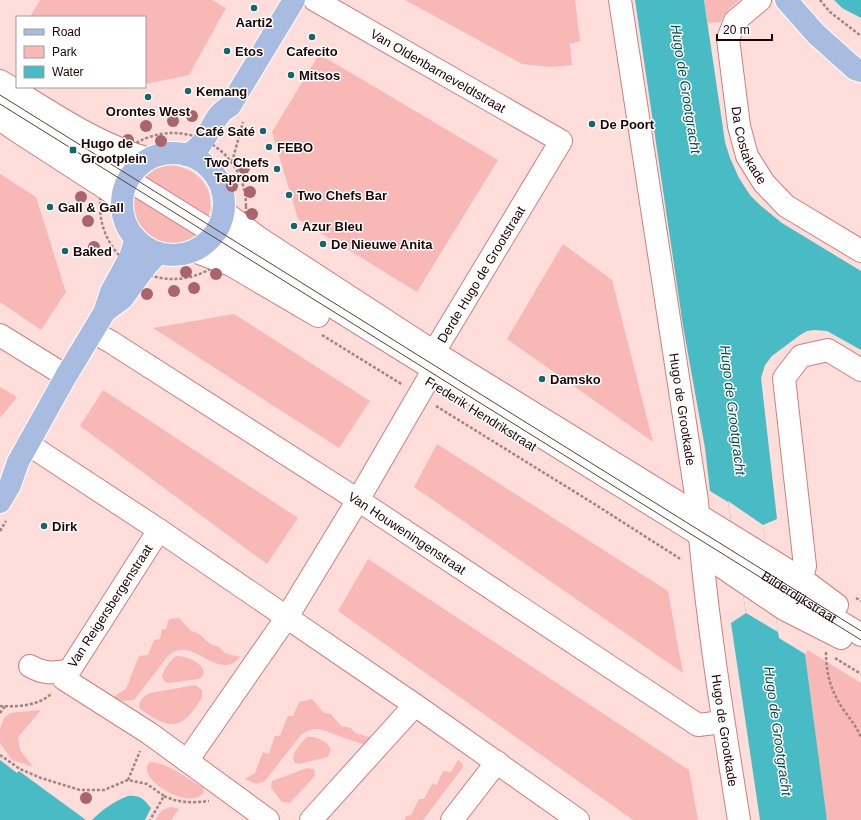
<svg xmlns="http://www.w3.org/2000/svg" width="861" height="820" font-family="Helvetica,sans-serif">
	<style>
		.green { fill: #f8b9b6 }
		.water { fill: #49bbc4 }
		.pier { fill: #ffddda }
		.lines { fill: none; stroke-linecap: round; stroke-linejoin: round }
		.minor-casing { stroke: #cd7f7d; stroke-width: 24 }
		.major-casing { stroke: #fff; stroke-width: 24 }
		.path { stroke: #a18381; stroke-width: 2.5; stroke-dasharray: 3 2; stroke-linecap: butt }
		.minor { stroke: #fff; stroke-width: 22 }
		.major { stroke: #a8bce2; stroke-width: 22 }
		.tram { stroke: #5a3e3e; stroke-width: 1 }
		.tree { fill: #a9656b }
		.poi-dot { fill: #18666c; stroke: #fff; stroke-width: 1.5 }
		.labels { text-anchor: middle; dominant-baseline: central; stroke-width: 3; stroke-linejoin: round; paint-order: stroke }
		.poi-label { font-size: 13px; font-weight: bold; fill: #1e0405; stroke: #fff; text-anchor: start }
		.street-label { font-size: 13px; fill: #1e0405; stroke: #fff }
		.water-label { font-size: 14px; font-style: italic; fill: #064d52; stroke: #fff }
	</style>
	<rect width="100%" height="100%" fill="#ffddda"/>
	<g class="green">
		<path d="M40,0h172l14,8 -37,67 -44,9v-67h-115z"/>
		<path d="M405,0h170l5,41 -10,3 2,21 -22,2 -28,-3z"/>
		<path d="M704,0h35l-11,10 -8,12 -12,1z"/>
		<path d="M319,54l179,106 -81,132 -119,-73 -26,-87z"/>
		<path d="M168,165c28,1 50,23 40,52l-65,-40 6,-6z"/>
		<path d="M0,174l36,23 30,95 -25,38 -41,-28z"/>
		<path d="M134,194l65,41c-28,30 -80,-3 -65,-41z"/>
		<path d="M563,244l49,36 41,162 -146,-103z"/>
		<path d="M234,314l136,87 -31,47 -186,-120z"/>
		<path d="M0,387l17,10 -17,21z"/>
		<path d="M103,390l195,128 -31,46 -187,-138z"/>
		<path d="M437,444l231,147 15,82 -269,-186z"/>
		<path d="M368,559l321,211 9,50h-65l-295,-209z"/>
		<path d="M179,618l12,13 7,2 12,11 9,3 6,6 15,4c-23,27 -47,-24 -72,-1l-34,44 -12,1 -9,-4 13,-8 13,-33 9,-1 6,-15 6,-1 2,-10h4l3,-10z"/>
		<path d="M808,650l53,33v137h-34l-22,-166z"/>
		<path d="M176,656c10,0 31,7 27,20l-4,3 -29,4 -5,-1 -3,-5c1,-8 8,-16 14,-21z"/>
		<path d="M195,685l7,5v8c-5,7 -11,17 -18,22 -13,11 -33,-3 -44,-11 -2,-8 3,-13 10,-16z"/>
		<path d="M312,699l11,13 8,2 10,12 10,2 4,5 17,5 -7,6h-3l-40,-14c-9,-2 -14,0 -21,5l-36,46 -9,3 -11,-5 10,-6 8,-21 6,2 6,-18h5l8,-20h5l6,-14z"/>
		<path d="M41,710l-23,27 2,13 13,17 -21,-7 -12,-17v-14l4,-11 6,-5z"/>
		<path d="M307,737c9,-1 20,4 24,13l-3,7 -29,7 -4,-1c-6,-8 5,-19 12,-26z"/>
		<path d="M458,760l4,3 1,4 -40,53h-19l2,-4 5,-1 8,-16h5l8,-15 5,1 6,-14 8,1z"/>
		<path d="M150,762c16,0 38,17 52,25l2,3 -1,3c-15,19 -70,-17 -53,-31z"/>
		<path d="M307,768l7,1 1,7 -25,27 -8,-1 -11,-14 1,-7z"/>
		<path d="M171,807l8,2 -8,11h-16l7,-10z"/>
	</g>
	<g class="water">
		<path d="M635,0h69l21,142 5,16 9,20 11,17 11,11 21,17 79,48v79l-34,-19 -13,-1 -7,1 -7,4 -28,21 -7,9 -4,13 16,141 -14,6 15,107 1,6 26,16 22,166h-67l-29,-197 15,-10 -18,-111 -18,-11 -5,-43 -22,-122z"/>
		<path d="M834,0h27v18l-19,-10z"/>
		<path d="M0,760l17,13 2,-2 67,49h-86z"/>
		<path d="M128,796c13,-1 15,3 23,12l-6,12h-53c10,-10 22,-19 36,-24z"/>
	</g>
	<path class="pier" d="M728,501l35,24 15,107 -32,-19z"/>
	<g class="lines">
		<defs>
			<g id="minor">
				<path id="s1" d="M620,0l77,501c8,107 25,213 42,319"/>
				<path id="s2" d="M760,0l-25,21 -7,18 11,87 8,30 17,27 22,23 75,45"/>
				<path d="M0,81c48,29 95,63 149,78"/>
				<path id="s3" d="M0,100l861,535"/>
				<path d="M0,119l17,12 105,68"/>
				<path d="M223,211l36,27 175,114 368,227 35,26"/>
				<path d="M194,251l37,14 87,51"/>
				<path id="s4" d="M93,332l18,10 247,158 340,225 25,-3"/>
				<path d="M0,335l66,41"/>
				<path d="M28,444l131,86 256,175 163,115"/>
				<path d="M159,530l-95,149 85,54 119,87"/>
				<path d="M706,556l78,53 57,29"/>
				<path d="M797,590l5,-11 3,-13 -21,-188 17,-22 27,-6 33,20"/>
				<path d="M30,666c13,8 23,7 38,5"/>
				<path id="s5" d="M187,761l100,-144 71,-117 69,-119 7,-15v-14l127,-211 -246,-141"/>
				<path d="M311,820l104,-115"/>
				<path d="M452,820l45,-58"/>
			</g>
			<g id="major">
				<path d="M786,0l30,34 39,35 6,2"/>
				<circle cx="173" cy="204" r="51"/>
				<path d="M186,155c19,-7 22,-27 34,-41 2,-3 7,-6 10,-8l64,-106"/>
				<path d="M107,310l15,-11 25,-34 11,-12"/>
				<path d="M0,502l10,-17 8,-23 48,-86 38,-63 7,-21 19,-35 6,-18"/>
			</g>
		</defs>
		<use href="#minor" class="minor-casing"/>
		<use href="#major" class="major-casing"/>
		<g class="path">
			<path d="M820,0l10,12 31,24"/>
			<circle cx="173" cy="206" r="73"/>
			<path d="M232,162l11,-40"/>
			<path d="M322,335l81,50"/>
			<path d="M436,406l160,99 86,55"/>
			<path d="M0,531l6,-10"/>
			<path d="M856,598l5,3"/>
			<path d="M826,652c0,22 5,39 17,57 7,10 14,18 18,29"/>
			<path d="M835,658l26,16"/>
			<path d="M0,706c17,1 39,0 52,-13"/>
			<path d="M0,713l5,-7"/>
			<path d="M0,755l20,14 21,9 39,12h24l24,-10 19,4 17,12 -14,24"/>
			<path d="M128,780l12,-29"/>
			<path d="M164,796c15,7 28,7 45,5"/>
		</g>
		<use href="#minor" class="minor"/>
		<use href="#major" class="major"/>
		<g class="tram">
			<path d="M0,95l861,536"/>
			<path d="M0,104l861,536"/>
		</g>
	</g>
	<g class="tree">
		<circle cx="192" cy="116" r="6"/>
		<circle cx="173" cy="121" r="6"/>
		<circle cx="146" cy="126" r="6"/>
		<circle cx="128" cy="140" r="6"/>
		<circle cx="161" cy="141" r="6"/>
		<circle cx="244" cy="168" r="6"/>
		<circle cx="232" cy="186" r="6"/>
		<circle cx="250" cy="192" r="6"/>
		<circle cx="81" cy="197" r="6"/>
		<circle cx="252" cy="214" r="6"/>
		<circle cx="88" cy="221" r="6"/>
		<circle cx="94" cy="247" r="6"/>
		<circle cx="186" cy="272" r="6"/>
		<circle cx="216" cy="274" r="6"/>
		<circle cx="194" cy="288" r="6"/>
		<circle cx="174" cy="291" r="6"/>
		<circle cx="147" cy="294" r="6"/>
		<circle cx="86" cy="798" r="6"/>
	</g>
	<g class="poi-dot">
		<circle cx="254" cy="8" r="4"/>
		<circle cx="312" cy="37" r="4"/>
		<circle cx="227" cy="51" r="4"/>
		<circle cx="291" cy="75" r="4"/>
		<circle cx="188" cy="91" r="4"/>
		<circle cx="148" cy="97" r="4"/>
		<circle cx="592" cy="124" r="4"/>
		<circle cx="263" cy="131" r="4"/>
		<circle cx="269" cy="147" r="4"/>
		<rect x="69" y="146" width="8" height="8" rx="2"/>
		<circle cx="277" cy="169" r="4"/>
		<circle cx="289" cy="195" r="4"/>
		<circle cx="50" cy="207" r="4"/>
		<circle cx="294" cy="226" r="4"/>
		<circle cx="323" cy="244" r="4"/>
		<circle cx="65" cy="251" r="4"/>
		<circle cx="542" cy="379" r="4"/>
		<circle cx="44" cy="526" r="4"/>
	</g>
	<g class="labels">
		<g class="poi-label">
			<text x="254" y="22" text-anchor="middle">Aarti2</text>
			<text x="235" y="51">Etos</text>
			<text x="312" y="51" text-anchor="middle">Cafecito</text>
			<text x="299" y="75">Mitsos</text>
			<text x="196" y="91">Kemang</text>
			<text x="148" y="111" text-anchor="middle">Orontes West</text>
			<text x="600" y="124">De Poort</text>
			<text x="255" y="131" text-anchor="end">Café Saté</text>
			<text x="81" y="143">Hugo de<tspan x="81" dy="15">Grootplein</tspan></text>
			<text x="277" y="147">FEBO</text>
			<text x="269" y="162" text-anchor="end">Two Chefs<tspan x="269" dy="15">Taproom</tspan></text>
			<text x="297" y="195">Two Chefs Bar</text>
			<text x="58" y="207">Gall &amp; Gall</text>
			<text x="302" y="226">Azur Bleu</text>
			<text x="331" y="244">De Nieuwe Anita</text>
			<text x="73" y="251">Baked</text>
			<text x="550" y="379">Damsko</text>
			<text x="52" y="526">Dirk</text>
		</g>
		<g class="street-label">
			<text transform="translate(438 71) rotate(30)">Van Oldenbarneveldtstraat</text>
			<text stroke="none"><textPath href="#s2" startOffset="161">Da Costakade</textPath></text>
			<text stroke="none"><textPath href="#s5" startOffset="571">Derde Hugo de Grootstraat</textPath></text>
			<text stroke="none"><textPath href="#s1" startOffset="414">Hugo de Grootkade</textPath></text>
			<text transform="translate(481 414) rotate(32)">Frederik Hendrikstraat</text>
			<text stroke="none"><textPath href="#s4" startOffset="373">Van Houweningenstraat</textPath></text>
			<text stroke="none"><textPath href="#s3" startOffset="941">Bilderdijkstraat</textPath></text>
			<text transform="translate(110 606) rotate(-57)">Van Reigersbergenstraat</text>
			<text stroke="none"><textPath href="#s1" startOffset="738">Hugo de Grootkade</textPath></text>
		</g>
		<g class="water-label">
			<text transform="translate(686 89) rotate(81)">Hugo de Grootgracht</text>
			<text transform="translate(733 410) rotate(83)">Hugo de Grootgracht</text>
			<text transform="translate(778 731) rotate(82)">Hugo de Grootgracht</text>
		</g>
	</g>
	<rect x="16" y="16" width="130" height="72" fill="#ffffff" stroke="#a59b9b"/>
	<rect x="24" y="29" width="20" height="6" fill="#a8bce2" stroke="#a59b9b"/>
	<text x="52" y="36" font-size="12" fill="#1e0405">Road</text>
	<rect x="24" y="46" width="20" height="12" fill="#f8b9b6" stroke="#a59b9b"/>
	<text x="52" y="56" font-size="12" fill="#1e0405">Park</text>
	<rect x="24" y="66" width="20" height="12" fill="#49bbc4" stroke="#a59b9b"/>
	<text x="52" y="76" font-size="12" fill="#1e0405">Water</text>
	<path d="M717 34v6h55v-6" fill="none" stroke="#1e0405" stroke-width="2"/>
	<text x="723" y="34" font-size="12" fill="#1e0405" stroke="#ffffff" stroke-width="3" paint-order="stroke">20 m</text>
</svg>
